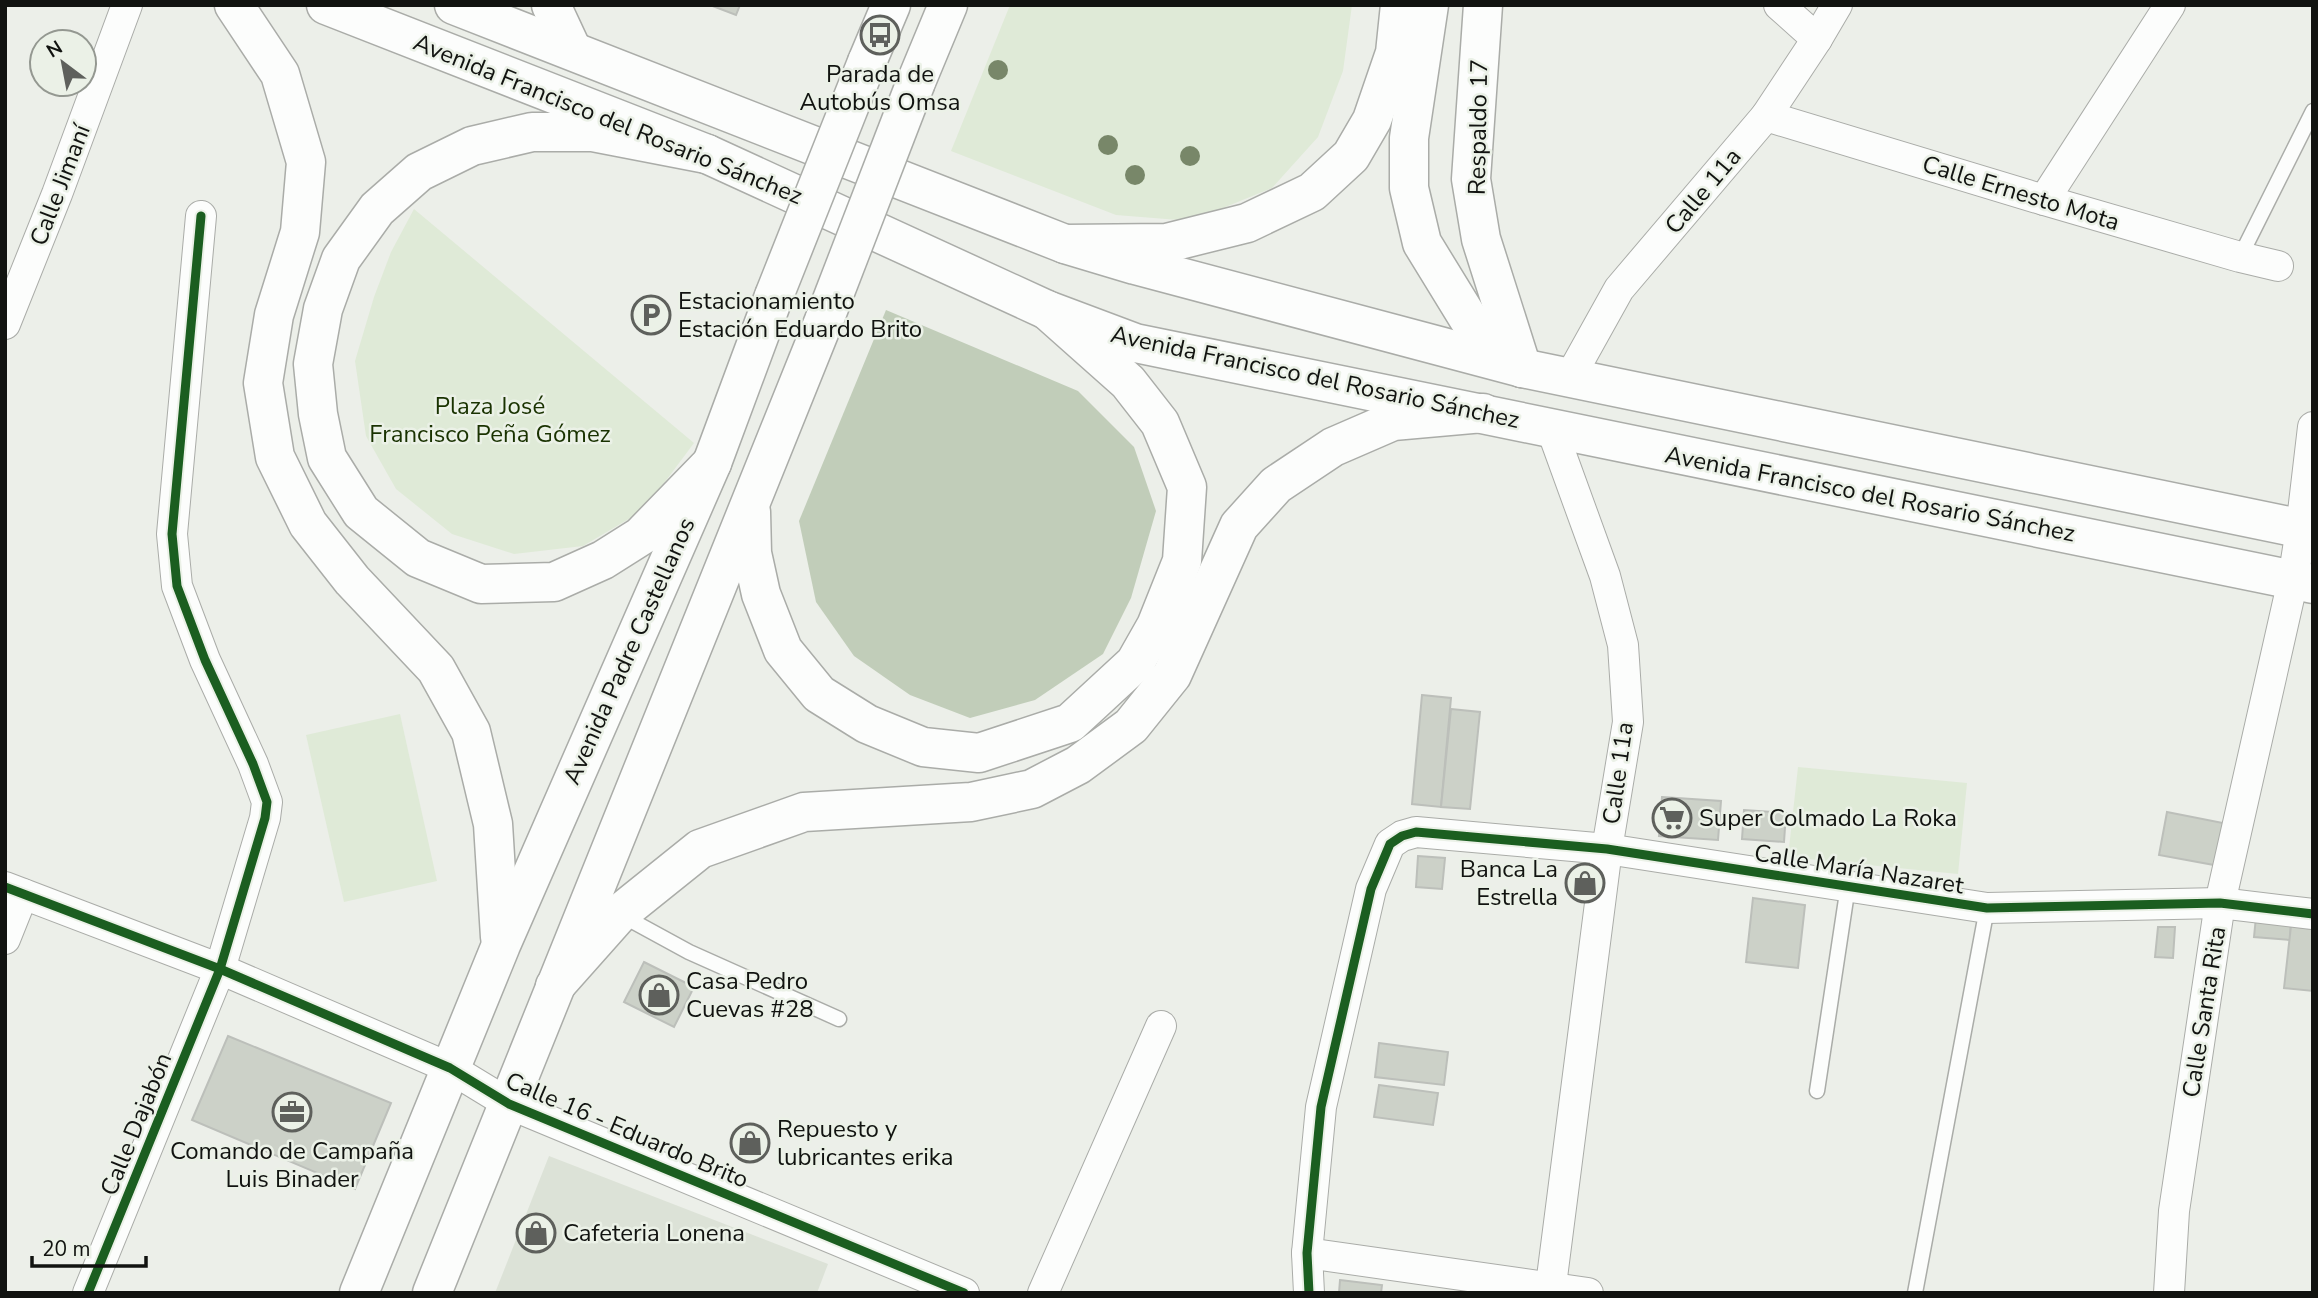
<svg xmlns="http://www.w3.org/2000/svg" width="2318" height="1298" font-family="'Nunito Sans',sans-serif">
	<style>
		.built { fill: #dce2d7 }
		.green { fill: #dfead7 }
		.forest { fill: #c1cdb9 }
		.building { fill: #ccd1c8; stroke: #bcbfba; stroke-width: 2 }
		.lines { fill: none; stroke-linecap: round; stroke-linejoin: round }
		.lane-casing { stroke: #aaaca8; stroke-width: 17 }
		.street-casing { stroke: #aaaca8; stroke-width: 32 }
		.secondary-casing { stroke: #aaaca8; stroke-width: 41 }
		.primary-casing { stroke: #aaaca8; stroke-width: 41 }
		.lane { stroke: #fcfdfc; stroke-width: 14 }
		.street { stroke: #fcfdfc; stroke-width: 30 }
		.secondary { stroke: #fcfdfc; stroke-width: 38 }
		.primary { stroke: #fcfdfc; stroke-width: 38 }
		.primary-bridge-casing { stroke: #aaaca8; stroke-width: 41; stroke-linecap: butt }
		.primary-bridge { stroke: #fcfdfc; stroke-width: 38 }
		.cycleway-casing { stroke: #ebf1e7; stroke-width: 13 }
		.cycleway { stroke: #1b5e20; stroke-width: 9 }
		.tree { fill: #788769 }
		.labels { text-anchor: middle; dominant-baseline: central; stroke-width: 5; stroke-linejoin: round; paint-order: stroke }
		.poi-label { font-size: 24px; fill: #111310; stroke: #ebf1e7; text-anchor: start }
		.street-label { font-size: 24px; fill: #111310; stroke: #ebf1e7 }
		.park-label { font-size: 24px; fill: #193200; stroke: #ebf1e7 }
	</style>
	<rect width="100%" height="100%" fill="#ecefe9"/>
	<path class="built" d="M549,1156l279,108 -11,29h-322z"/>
	<g class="green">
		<path d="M1010,5h342l-9,66 -25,66 -46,51 -81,33 -75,-6 -165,-64z"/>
		<path d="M414,209l280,234 -50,67 -61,36 -69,8 -62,-20 -56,-45 -30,-53 -11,-75 19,-64 17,-45z"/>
		<path d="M400,714l37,167 -93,21 -38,-167z"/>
		<path d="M1798,767l169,16 -9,91 -170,-17z"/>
	</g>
	<path class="forest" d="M886,310l192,81 56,56 22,64 -25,87 -28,56 -68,46 -65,18 -60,-23 -56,-39 -38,-54 -17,-81z"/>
	<g class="building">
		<path d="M710,5h30l-4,10z"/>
		<path d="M1422,695l29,3 -10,109 -29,-3z"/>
		<path d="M1451,709l29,3 -10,97 -29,-2z"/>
		<path d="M1662,797l59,4 -3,39 -59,-4z"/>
		<path d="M1744,810l42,3 -2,29 -42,-3z"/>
		<path d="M2167,812l66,13 -8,42 -66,-12z"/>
		<path d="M1418,856l27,2 -3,31 -26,-2z"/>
		<path d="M1574,868l24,1 -2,28 -25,-1z"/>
		<path d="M1753,898l52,7 -7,63 -52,-6z"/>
		<path d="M2256,917l35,3 -1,20 -36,-3z"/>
		<path d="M2291,926l22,3v62l-29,-3z"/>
		<path d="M2158,927h17l-2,31 -18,-1z"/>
		<path d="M644,962l50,25 -20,40 -50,-25z"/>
		<path d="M228,1036l163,67 -36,86 -163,-69z"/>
		<path d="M1379,1043l69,9 -4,33 -69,-8z"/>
		<path d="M1379,1085l59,8 -5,32 -59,-8z"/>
		<path d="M1340,1280l42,5 -1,8h-42z"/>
	</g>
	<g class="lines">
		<defs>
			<g id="lane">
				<path d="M2240,257l73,-146"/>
				<path d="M623,916l66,36 150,67"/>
				<path d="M1817,1091l31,-205"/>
				<path d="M1915,1293l72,-385"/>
			</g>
			<g id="street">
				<path d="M1779,5l38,34"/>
				<path d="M1766,116l278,84 196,57 38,9"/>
				<path d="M2044,200l126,-195"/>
				<path d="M5,324l52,-130 70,-189"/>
				<path d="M1570,377l49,-88 147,-173 51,-77 20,-34"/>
				<path d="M5,887l215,82 230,99 59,36 455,189"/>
				<path d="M5,939l18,-45"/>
				<path d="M1307,1253l281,40"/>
				<path d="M88,1293l132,-324 45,-151 2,-16 -14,-38 -48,-104 -28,-74 -5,-52 29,-318"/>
				<path d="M1043,1293l118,-267"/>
				<path d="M1309,1293l-2,-40 14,-146 50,-218 19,-45 12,-8 14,-4 191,17 380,59 233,-5 93,11"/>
				<path d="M1550,1293l57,-444 21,-127 -5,-77 -18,-69 -53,-146"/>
				<path d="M2169,1293l5,-82 46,-308 73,-323 8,-51 12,-102"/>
			</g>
			<g id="secondary">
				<path d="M326,5l381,149 340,156 88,33 1178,241"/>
				<path d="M454,5l611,239 70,21 387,103 791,163"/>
				<path d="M1483,5l-12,174 10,60 41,129"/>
			</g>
			<g id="primary">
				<path d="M234,5l46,69 26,88 -6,70 -26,83 -11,68 12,74 33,67 44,56 84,89 35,63 22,92 7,113"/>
				<path d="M551,5l21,45"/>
				<path d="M1429,5l-20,133v50l13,55 54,88 46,37"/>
				<path d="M867,62l24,-57"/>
				<path d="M916,82l32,-77"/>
				<path d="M707,154l-114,-22h-61l-60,14 -53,26 -42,37 -36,50 -18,50 -10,55 5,50 9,44 34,54 57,46 63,26 73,-2 49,-22 38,-24 71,-73"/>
				<path d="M1065,244l102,-1 80,-20 65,-31 39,-36 21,-36 23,-67 5,-48"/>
				<path d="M751,512l1,41 9,41 22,56 36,44 48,30 56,23 56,6 91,-30 65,-60 21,-37 26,-65 5,-74 -27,-64 -32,-41 -81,-72"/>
				<path d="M555,986l64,-72 81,-65 104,-37 167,-10 61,-13 46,-24 53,-39 41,-51 67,-149 37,-41 57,-38 60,-26 90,-8"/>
				<path d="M359,1293l142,-348 211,-482 62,-167"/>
				<path d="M432,1293l393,-975"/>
			</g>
		</defs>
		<use href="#lane" class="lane-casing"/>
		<use href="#street" class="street-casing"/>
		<use href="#secondary" class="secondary-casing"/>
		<use href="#primary" class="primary-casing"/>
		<use href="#lane" class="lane"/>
		<use href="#street" class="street"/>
		<use href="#secondary" class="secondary"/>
		<use href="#primary" class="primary"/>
		<defs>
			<g id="primary-bridge">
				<path d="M774,296l93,-234"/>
				<path d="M825,318l91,-236"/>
			</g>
		</defs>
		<use href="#primary-bridge" class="primary-bridge-casing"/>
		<use href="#primary-bridge" class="primary-bridge"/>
		<defs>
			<g id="cycleway">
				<path d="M5,887l215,82 230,99 59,36 455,189"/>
				<path d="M88,1293l132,-324 45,-151 2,-16 -14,-38 -48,-104 -28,-74 -5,-52 29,-318"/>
				<path d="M1309,1293l-2,-40 14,-146 50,-218 19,-45 12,-8 14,-4 191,17 380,59 233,-5 93,11"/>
			</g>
		</defs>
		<use href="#cycleway" class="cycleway-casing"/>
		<use href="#cycleway" class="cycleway"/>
	</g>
	<g class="tree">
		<circle cx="998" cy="70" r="10"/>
		<circle cx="1108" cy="145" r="10"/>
		<circle cx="1190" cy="156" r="10"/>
		<circle cx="1135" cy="175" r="10"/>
	</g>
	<defs>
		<symbol id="bus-ring" viewBox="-11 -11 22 22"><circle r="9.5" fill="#ebf1e7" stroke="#5e605c" stroke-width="1.5"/><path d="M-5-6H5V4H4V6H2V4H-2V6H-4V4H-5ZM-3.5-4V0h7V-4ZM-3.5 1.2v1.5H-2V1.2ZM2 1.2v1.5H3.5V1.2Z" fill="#5e605c"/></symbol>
		<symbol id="parking-ring" viewBox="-11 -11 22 22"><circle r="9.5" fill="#ebf1e7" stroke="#5e605c" stroke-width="1.5"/><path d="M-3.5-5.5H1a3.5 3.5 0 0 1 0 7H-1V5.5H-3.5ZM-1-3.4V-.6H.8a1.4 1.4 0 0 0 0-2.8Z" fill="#5e605c"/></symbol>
		<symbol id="supermarket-ring" viewBox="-11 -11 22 22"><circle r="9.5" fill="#ebf1e7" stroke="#5e605c" stroke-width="1.5"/><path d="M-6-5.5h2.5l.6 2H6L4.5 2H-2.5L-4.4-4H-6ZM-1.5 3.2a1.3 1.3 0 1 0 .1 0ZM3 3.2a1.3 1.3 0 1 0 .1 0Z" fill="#5e605c"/></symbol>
		<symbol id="shop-ring" viewBox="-11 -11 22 22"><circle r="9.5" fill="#ebf1e7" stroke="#5e605c" stroke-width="1.5"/><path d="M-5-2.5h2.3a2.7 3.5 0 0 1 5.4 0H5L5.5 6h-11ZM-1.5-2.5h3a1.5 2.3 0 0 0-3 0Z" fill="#5e605c"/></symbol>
		<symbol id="office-ring" viewBox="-11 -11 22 22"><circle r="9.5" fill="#ebf1e7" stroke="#5e605c" stroke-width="1.5"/><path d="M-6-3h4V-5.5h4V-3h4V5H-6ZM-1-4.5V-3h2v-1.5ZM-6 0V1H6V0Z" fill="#5e605c"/></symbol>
	</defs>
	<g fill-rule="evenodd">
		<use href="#bus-ring" x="858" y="13" width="44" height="44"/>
		<use href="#parking-ring" x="629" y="293" width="44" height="44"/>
		<use href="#supermarket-ring" x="1650" y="796" width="44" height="44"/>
		<use href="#shop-ring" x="1563" y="861" width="44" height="44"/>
		<use href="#shop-ring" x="637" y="973" width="44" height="44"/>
		<use href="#office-ring" x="270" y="1090" width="44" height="44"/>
		<use href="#shop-ring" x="728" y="1121" width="44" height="44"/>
		<use href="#shop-ring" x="514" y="1211" width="44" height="44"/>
	</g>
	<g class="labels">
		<g class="poi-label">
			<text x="880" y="74" text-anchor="middle">Parada de<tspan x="880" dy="28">Autobús Omsa</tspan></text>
			<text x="678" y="301">Estacionamiento<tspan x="678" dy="28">Estación Eduardo Brito</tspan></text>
			<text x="1699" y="818">Super Colmado La Roka</text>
			<text x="1558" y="869" text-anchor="end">Banca La<tspan x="1558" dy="28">Estrella</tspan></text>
			<text x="686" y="981">Casa Pedro<tspan x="686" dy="28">Cuevas #28</tspan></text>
			<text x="777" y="1129">Repuesto y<tspan x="777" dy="28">lubricantes erika</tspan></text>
			<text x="292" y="1151" text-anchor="middle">Comando de Campaña<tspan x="292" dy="28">Luis Binader</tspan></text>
			<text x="563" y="1233">Cafeteria Lonena</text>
		</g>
		<g class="street-label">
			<text transform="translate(608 119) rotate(22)">Avenida Francisco del Rosario Sánchez</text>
			<text transform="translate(1478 127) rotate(-89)">Respaldo 17</text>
			<text transform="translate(60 185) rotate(-69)">Calle Jimaní</text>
			<text transform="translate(1703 191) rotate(-50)">Calle 11a</text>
			<text transform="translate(2021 193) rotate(17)">Calle Ernesto Mota</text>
			<text transform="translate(1315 377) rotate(12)">Avenida Francisco del Rosario Sánchez</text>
			<text transform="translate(1870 494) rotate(11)">Avenida Francisco del Rosario Sánchez</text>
			<text transform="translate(629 651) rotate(-66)">Avenida Padre Castellanos</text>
			<text transform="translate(1618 773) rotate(-82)">Calle 11a</text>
			<text transform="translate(1859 869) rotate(9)">Calle María Nazaret</text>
			<text transform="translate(2204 1012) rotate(-81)">Calle Santa Rita</text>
			<text transform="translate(136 1124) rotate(-68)">Calle Dajabón</text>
			<text transform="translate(627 1130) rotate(23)">Calle 16 - Eduardo Brito</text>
		</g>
		<g class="park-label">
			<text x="490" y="406">Plaza José<tspan x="490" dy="28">Francisco Peña Gómez</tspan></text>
		</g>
	</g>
	<rect width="2318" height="1298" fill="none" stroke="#111310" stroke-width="14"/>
	<g transform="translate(63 63) rotate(328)"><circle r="33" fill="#ebf1e7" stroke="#949891" stroke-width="2"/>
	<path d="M0-5L12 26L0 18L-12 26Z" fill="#5e605c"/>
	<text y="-10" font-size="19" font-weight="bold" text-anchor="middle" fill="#111310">N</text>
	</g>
	<path d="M32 1256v10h114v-10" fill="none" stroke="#111310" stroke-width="3.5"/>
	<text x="42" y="1256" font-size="21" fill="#111310" stroke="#ebf1e7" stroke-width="5" paint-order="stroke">20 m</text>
</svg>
